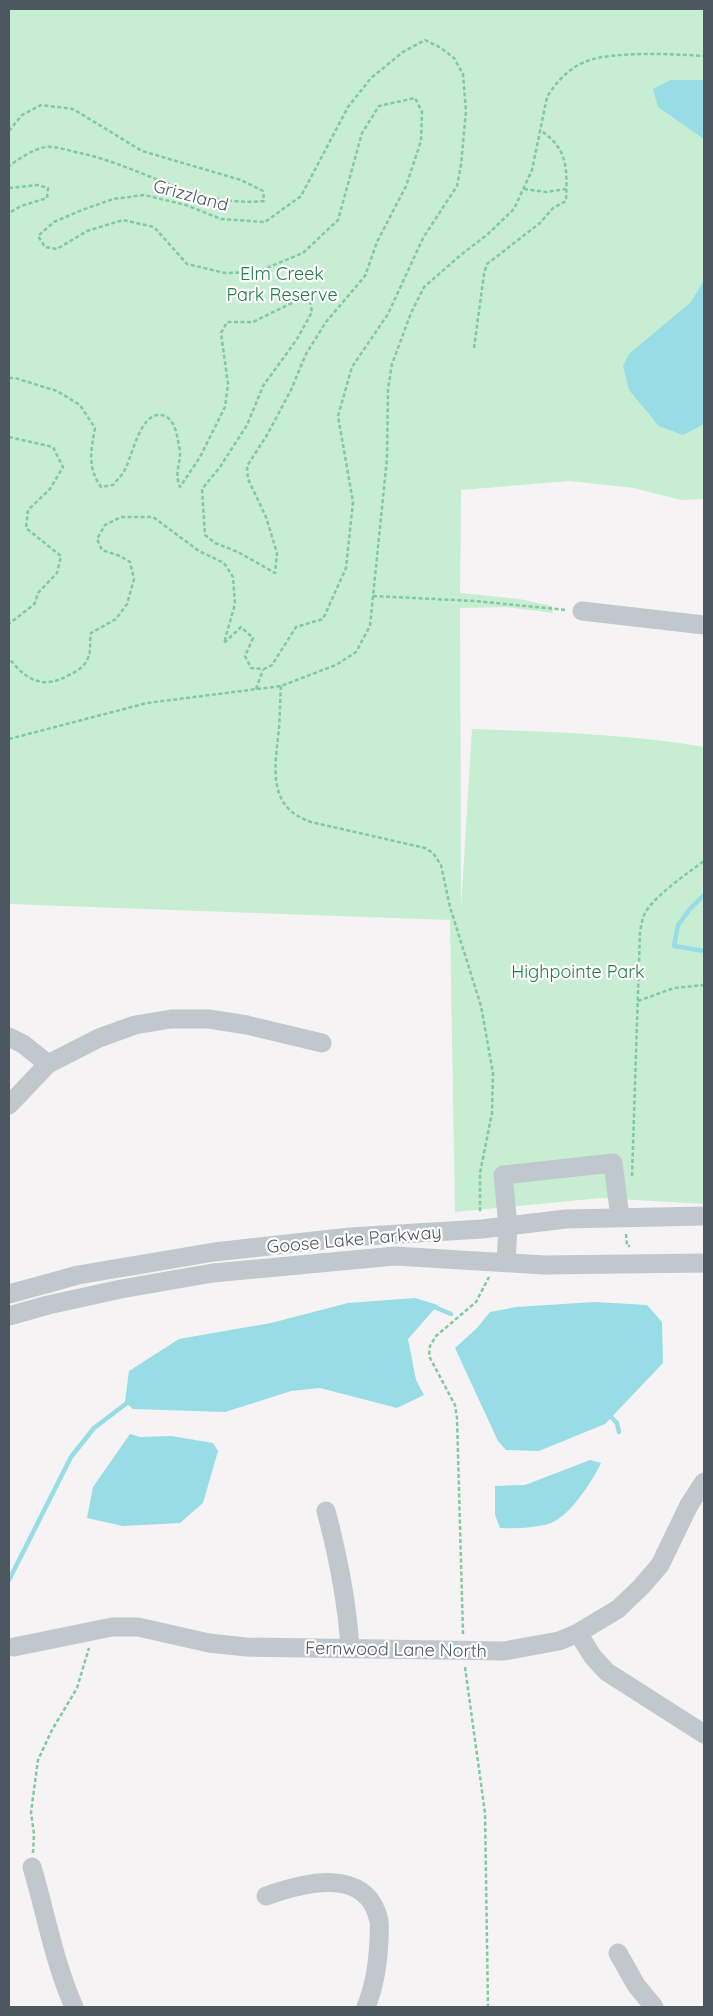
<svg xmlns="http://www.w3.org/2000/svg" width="713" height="2016" font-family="Quicksand,sans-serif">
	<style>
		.green { fill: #c7edd3 }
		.water { fill: #98dce6 }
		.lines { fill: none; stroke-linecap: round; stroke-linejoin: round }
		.stream { stroke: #98dce6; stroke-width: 4.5 }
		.path { stroke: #81c9a0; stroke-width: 2.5; stroke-dasharray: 4 2.5; stroke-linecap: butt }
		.minor { stroke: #c0c8ce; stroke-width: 19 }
		.labels { text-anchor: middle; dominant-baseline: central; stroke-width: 4.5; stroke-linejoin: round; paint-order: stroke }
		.street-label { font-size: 18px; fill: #4c575f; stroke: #fff }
		.park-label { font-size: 18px; fill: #217c47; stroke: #fff }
	</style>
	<rect width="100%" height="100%" fill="#f5f3f3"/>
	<path class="green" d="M9,9h695v490l-23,1 -47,-12 -64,-7 -109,9 -1,103 59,6 33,7 1,7 -47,-6 -46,1 1,300 11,-179c78,3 155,5 232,18v457l-103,-6 -146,14 -5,-292 -441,-16z"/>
	<g class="water">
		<path d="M671,80h33v59l-46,-32 -5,-18z"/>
		<path d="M704,280v144l-21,11 -24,-9 -30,-36 -6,-24 6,-12 62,-52z"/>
		<path d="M415,1298l23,7 -30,34 8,41 8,15 -27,13 -77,-20 -29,3 -66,21 -92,-3 -8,-7 4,-31 50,-32 92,-16 77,-20z"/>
		<path d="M595,1302l52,3 15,17 1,41 -58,61 -66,27 -33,-1 -8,-9 -43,-93 22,-20 13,-16 26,-5z"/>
		<path d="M130,1434l10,3 31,-1 42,7 5,8 -15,52 -23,20 -57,3 -36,-8 6,-31z"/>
		<path d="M590,1460l11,3c-8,17 -31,53 -50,60 -15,5 -34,6 -51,5l-5,-13v-29l30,-1z"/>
	</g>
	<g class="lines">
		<g class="stream">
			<path d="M704,895l-14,14 -12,16 -4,21 30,5"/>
			<path d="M432,1306l19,8"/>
			<path d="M608,1414l9,9 2,9"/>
			<path d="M9,1580l62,-123 23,-29 37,-28"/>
		</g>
		<g class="path">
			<path d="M9,131l13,-16 19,-10 32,4 69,42 99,29 22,11 1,10c-65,7 -123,-35 -184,-48 -10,-2 -24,-7 -34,-6 -13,2 -27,12 -37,19"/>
			<path d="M9,188l29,-3 10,3 -1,10 -26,8 -12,7"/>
			<path d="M524,189l22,3 20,-3"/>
			<path d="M474,348l10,-74 3,-10 53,-41 13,-15 13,-7c1,-31 3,-52 -26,-71"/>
			<path d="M9,378h6l42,13 23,14 15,23c-4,23 -8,39 6,59l12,-2c3,-4 7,-8 10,-12 9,-13 16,-61 38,-58 14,2 16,20 18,31 4,15 -6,25 1,41l20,-30 25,-50 3,-23 -7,-51 6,-11h26l47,-23 9,-2 3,15 -15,27 -34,47 -16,39 -27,42 -18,22 3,46 10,8 23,9 37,21 2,-20 -11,-36 -18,-38 -1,-13 20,-31 24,-45 15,-36 20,-32 39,-46 12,-34 29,-56 15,-45 1,-29 -7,-14 -36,8 -17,27 -24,87 -35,33 -46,19 -32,1 -38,-9 -33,-37 -31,-7 -36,11 -30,18 -12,-2 -7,-11 16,-14 28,-12 31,-11 31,-4 42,10 35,14 44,3 36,-26 47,-89 23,-29 32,-26 22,-12 16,8 13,10 9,16 3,37 -5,54 -4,21 -34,52 -35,76 -36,53 -14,49 15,86 -7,66 -23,51 -27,8 -24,38 -8,4 -13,-1 -6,-12 8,-18 -12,-11 -17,16 11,-39 -2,-27 -9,-14 -25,-12 -46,-34h-32l-16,8 -8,14 5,11 18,6 10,6 4,17 -7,25 -11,15 -25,14c-2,9 1,18 -4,27 -3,7 -11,12 -18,15 -26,15 -43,5 -60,-17"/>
			<path d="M9,437l44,10 10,20 -13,22 -22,21 -2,18 35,28 -4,17 -19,20 -3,10 -3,3 -23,18"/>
			<path d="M373,596l102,5 91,9"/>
			<path d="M281,686c-1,14 -1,28 -2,43 -4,37 -13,78 32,93l114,26 8,5 8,12 9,42 31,99 12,67 -1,40 -12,60v40"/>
			<path d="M256,689l7,-19"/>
			<path d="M9,739l138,-36 134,-17 55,-21 20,-13 14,-26 17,-168 1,-69 4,-25 19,-51 13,-26 38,-33 26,-20 26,-25 18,-39 15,-73c9,-15 23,-30 40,-36 26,-10 88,-7 117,-5"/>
			<path d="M638,1001l36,-13 30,-3"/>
			<path d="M632,1176l8,-244c1,-5 2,-13 5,-19 9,-17 43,-40 59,-52"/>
			<path d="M626,1234l1,12h3"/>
			<path d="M463,1634l-6,-216 -2,-13 -26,-49 1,-10 6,-10 40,-34 13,-25"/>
			<path d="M465,1667l20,146 3,194"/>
			<path d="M33,1853l1,-19 -3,-22 7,-52 14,-30 25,-42 12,-40"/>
		</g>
		<g class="minor">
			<path d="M582,611l122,14"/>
			<path d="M9,1037l14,7 25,20"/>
			<path d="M9,1105l39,-41 51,-26 36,-13 36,-6h38l38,6 75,18"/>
			<path d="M506,1262l2,-36 -5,-51 110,-12 7,54"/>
			<path d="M9,1294l69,-19 136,-23 136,-15 132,-8 84,-10 138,-3"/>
			<path d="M9,1316l39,-11 73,-16 92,-16 182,-17 149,9 160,-2"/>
			<path d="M326,1511c12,45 21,90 24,137"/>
			<path d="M578,1633l15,24 14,15 97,62"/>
			<path d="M14,1647l98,-20h26l71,16 37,4 258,4 55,-10 19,-8 40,-24 23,-22 19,-22 29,-60 15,-23"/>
			<path d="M32,1867c14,47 22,95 42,140"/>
			<path d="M266,1896c37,-13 101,-31 113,25 1,6 0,13 0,19 -1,24 -4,45 -13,67"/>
			<path d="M618,1953l18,32 18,22"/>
		</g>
	</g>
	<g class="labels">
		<g class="street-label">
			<text transform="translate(191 195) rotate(15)">Grizzland</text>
			<text transform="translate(354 1239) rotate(-5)">Goose Lake Parkway</text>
			<text transform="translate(396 1649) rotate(1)">Fernwood Lane North</text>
		</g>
		<g class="park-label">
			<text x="282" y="273">Elm Creek<tspan x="282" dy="21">Park Reserve</tspan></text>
			<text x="578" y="971">Highpointe Park</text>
		</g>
	</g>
	<rect width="713" height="2016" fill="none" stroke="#4c575f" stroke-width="20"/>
</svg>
